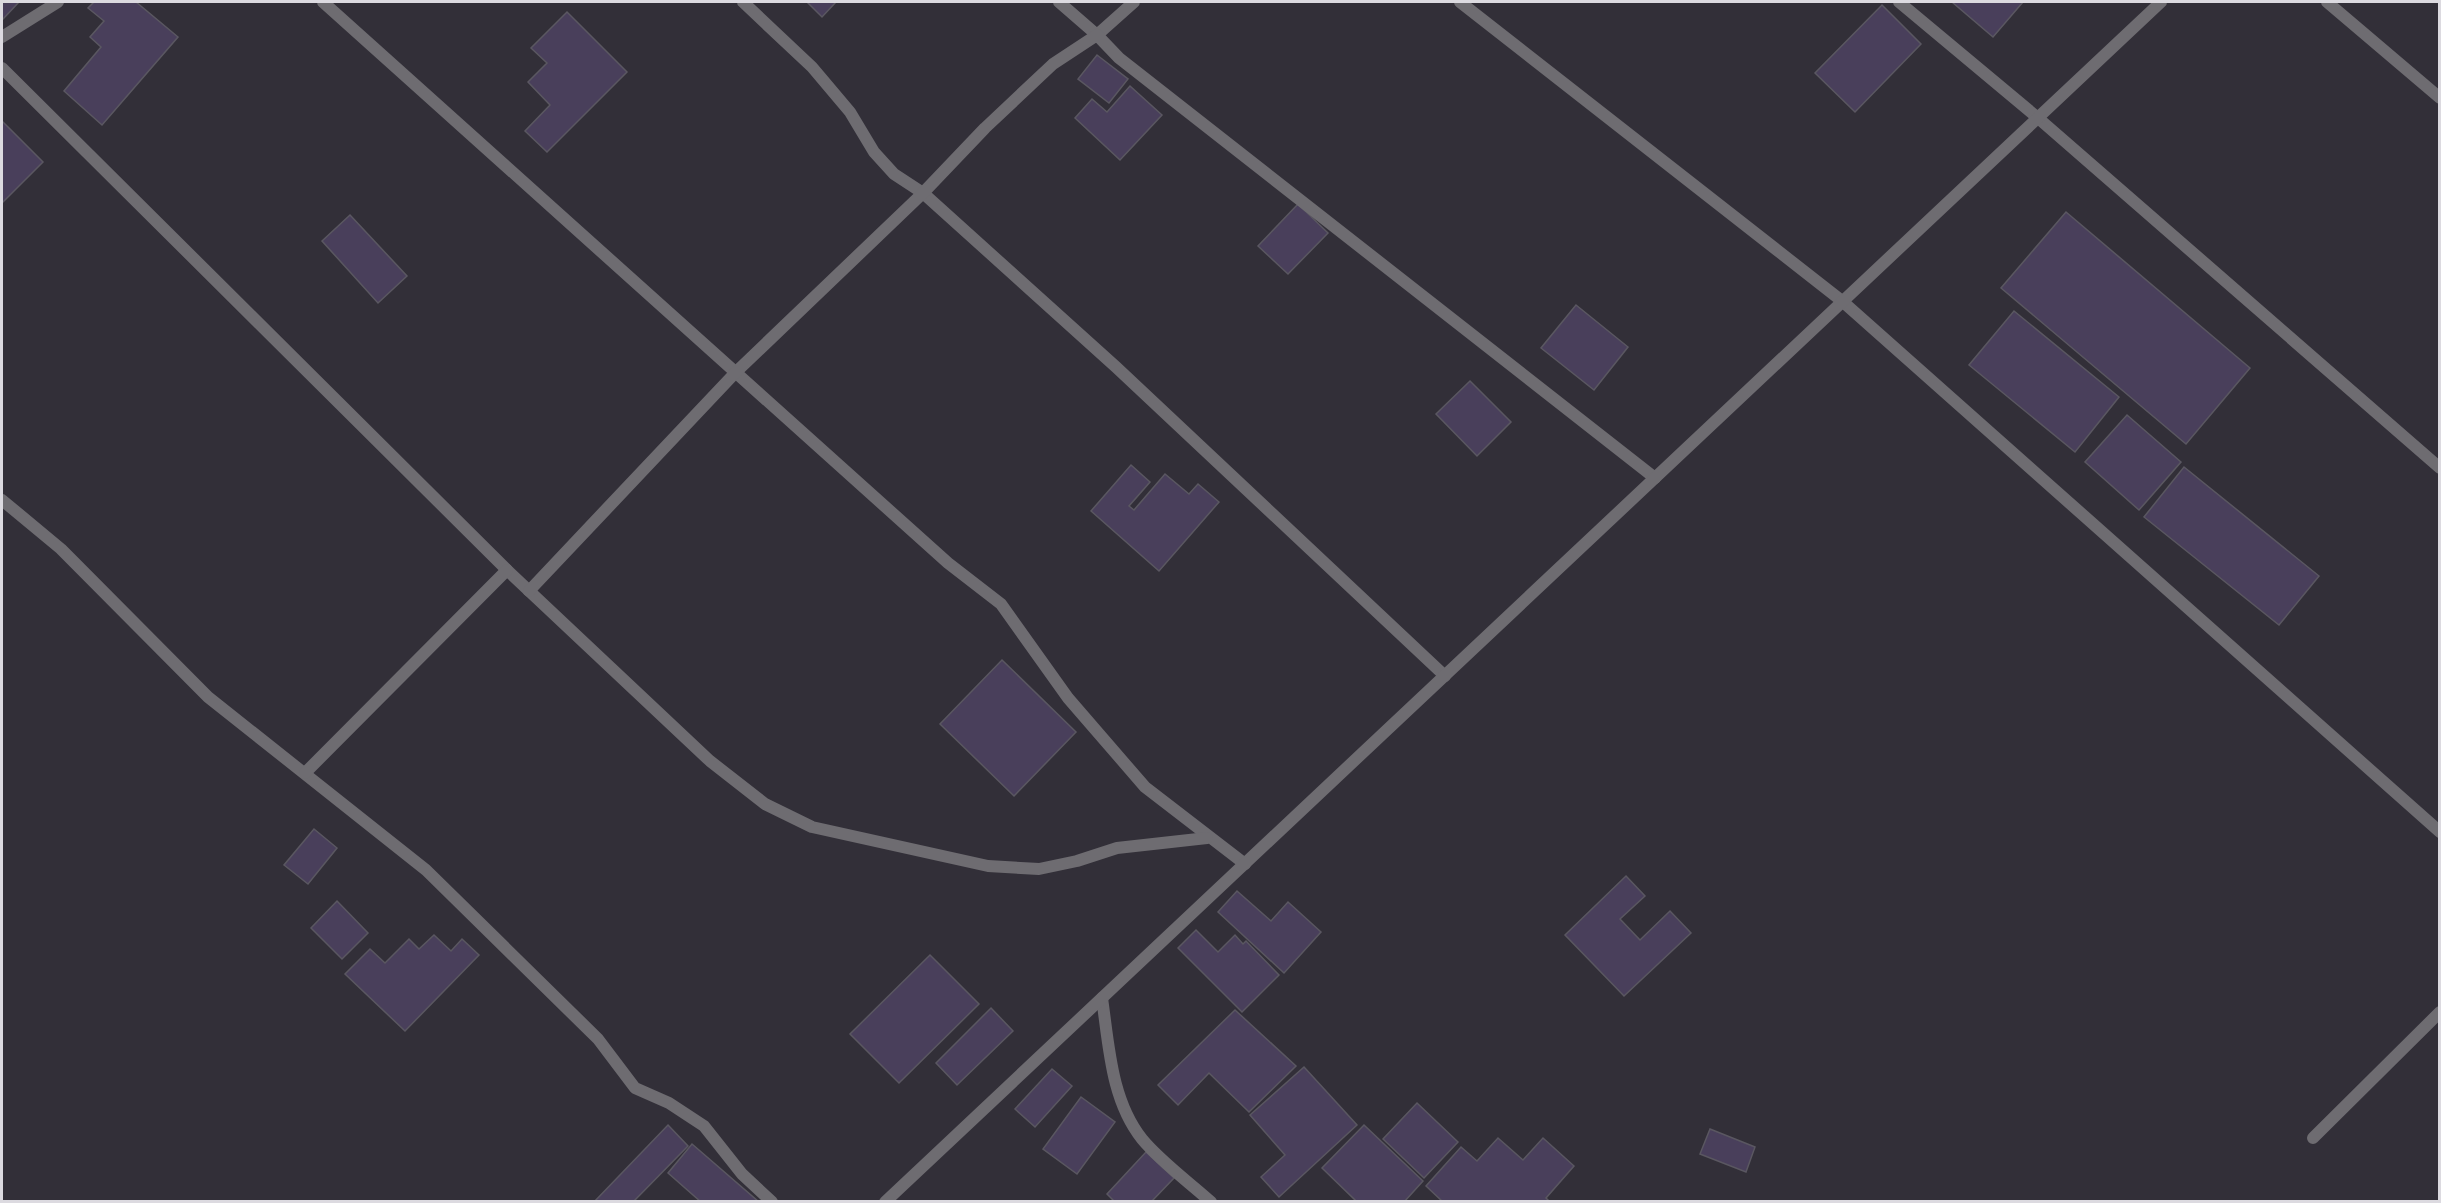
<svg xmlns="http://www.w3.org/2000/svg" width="2441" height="1203" font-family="'Sofia Sans Condensed',sans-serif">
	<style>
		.building { fill: #493f5b; stroke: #5a5761; stroke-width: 1.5 }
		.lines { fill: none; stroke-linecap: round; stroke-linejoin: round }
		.street { stroke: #6e6c71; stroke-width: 12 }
	</style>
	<rect width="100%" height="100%" fill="#322f38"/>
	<g class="building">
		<path d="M2,2h17l-17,18z"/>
		<path d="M94,2h42l42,35 -76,88 -38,-34 37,-44 -11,-10 14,-16 -16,-13z"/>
		<path d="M807,2h29l-14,15z"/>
		<path d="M1952,2h71l-30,35z"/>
		<path d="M1882,5l39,39 -66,68 -40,-39z"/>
		<path d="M567,12l60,60 -80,80 -22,-21 25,-26 -22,-23 19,-19 -16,-15z"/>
		<path d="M1097,55l31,24 -19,24 -31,-24z"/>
		<path d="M1130,86l32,29 -42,45 -45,-42 17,-19 15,13z"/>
		<path d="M2,121l41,41 -41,41z"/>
		<path d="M1298,204l30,29 -40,41 -30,-28z"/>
		<path d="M2066,212l184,156 -64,76 -185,-156z"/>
		<path d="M350,215l57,61 -29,27 -56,-62z"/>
		<path d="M1576,305l52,42 -34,43 -53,-42z"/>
		<path d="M2014,311l105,86 -44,55 -106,-87z"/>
		<path d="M1470,381l41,41 -34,34 -41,-42z"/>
		<path d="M2127,415l54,47 -42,48 -54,-48z"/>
		<path d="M1131,465l19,17 -21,24 5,4 31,-36 24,20 9,-10 21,18 -60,69 -68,-60z"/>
		<path d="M2184,467l135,109 -40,49 -135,-108z"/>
		<path d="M1002,660l74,72 -62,64 -74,-72z"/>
		<path d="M314,829l23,19 -29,36 -24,-19z"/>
		<path d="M1626,876l19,20 -25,23 20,21 30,-29 21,22 -67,63 -59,-61z"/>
		<path d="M1237,891l34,30 17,-19 33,30 -37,41 -66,-61z"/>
		<path d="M337,901l31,32 -26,26 -31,-31z"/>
		<path d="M1196,930l22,22 17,-17 8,9 3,-3 33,34 -37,37 -64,-64z"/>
		<path d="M434,935l17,16 11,-12 17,16 -74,76 -60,-57 25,-25 15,14 24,-24 10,10z"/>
		<path d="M930,955l49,49 -80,79 -49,-49z"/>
		<path d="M991,1008l22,23 -56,54 -21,-22z"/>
		<path d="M1235,1010l61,56 -47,46 -40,-39 -31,32 -20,-20z"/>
		<path d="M1304,1067l53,58 -78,72 -18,-20 24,-22 -35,-40z"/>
		<path d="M1052,1069l20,17 -37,41 -20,-18z"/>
		<path d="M1081,1097l34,25 -38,52 -34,-25z"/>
		<path d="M1417,1103l41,39 -34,36 -41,-39z"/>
		<path d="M668,1125l20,21 -55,56h-39z"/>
		<path d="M1364,1125l59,56 -19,21h-50l1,-2 -33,-32z"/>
		<path d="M1710,1129l45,18 -9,25 -46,-18z"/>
		<path d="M1498,1138l25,22 20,-22 31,28 -28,32 4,4h-107l-17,-16 35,-39 16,14z"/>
		<path d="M692,1144l67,58h-58l-33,-29z"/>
		<path d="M1146,1152l28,26 -23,24h-36l-8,-8z"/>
	</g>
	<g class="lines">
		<g class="street">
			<path d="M323,2l625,561 53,41 67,94 77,89 100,77"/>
			<path d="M743,2l69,65 38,45 24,40 20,22 29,19 193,174 329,309"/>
			<path d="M1059,2l38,33 37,-33"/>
			<path d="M1460,2l382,299 598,531"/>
			<path d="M1899,2l139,116 402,350"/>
			<path d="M2327,2l113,96"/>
			<path d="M2,37l56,-35"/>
			<path d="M2,68l505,502 203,191 55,43 47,23 176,39 51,3 38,-8 40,-13 90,-10"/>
			<path d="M2,500l59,49 147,148 218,173 172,169 37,49 34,15 35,23 38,48 30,28"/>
			<path d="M529,591l207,-219 187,-179 62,-65 68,-64 44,-29 22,23 536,420"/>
			<path d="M305,773l202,-203"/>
			<path d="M1102,998c7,48 9,102 40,141 19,23 47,43 69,63"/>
			<path d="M2313,1138l127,-126"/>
			<path d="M885,1202l1276,-1200"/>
		</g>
	</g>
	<rect width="2441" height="1203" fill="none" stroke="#dcdae0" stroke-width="6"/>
</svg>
